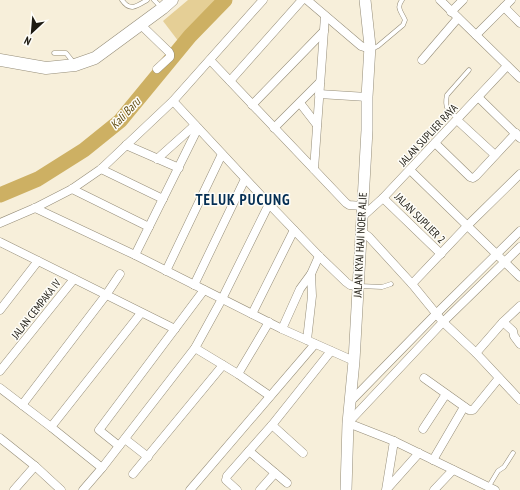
<svg xmlns="http://www.w3.org/2000/svg" width="520" height="490" font-family="'PT Sans Narrow',sans-serif">
	<style>
		.green { fill: #e5cf96 }
		.lines { fill: none; stroke-linecap: round; stroke-linejoin: round }
		.river { stroke: #cdb063; stroke-width: 15 }
		.lane-casing { stroke: #958d79; stroke-width: 5 }
		.street-casing { stroke: #958d79; stroke-width: 9 }
		.secondary-casing { stroke: #958d79; stroke-width: 12 }
		.primary-casing { stroke: #958d79; stroke-width: 13 }
		.lane { stroke: #fff; stroke-width: 4 }
		.street { stroke: #fff; stroke-width: 8 }
		.secondary { stroke: #fff; stroke-width: 11 }
		.primary { stroke: #fff; stroke-width: 12 }
		.labels { text-anchor: middle; dominant-baseline: central; stroke-width: 3; stroke-linejoin: round; paint-order: stroke }
		.street-label { font-size: 11px; fill: #1d1a12; stroke: #fefdf8 }
		.water-label { font-size: 12px; font-style: italic; fill: #634f14; stroke: #fefdf8 }
		.district-label { font-size: 15px; font-weight: bold; letter-spacing: 1px; fill: #042e53; stroke: #fefdf8 }
	</style>
	<rect width="100%" height="100%" fill="#f7efda"/>
	<path class="green" d="M188,0h31l-40,42 -16,-21z"/>
	<g class="lines">
		<path class="river" d="M0,195l38,-16 46,-29 36,-29 70,-85 35,-36"/>
		<defs>
			<g id="lane">
				<path d="M122,0c8,12 15,6 25,0"/>
				<path d="M154,0l7,7"/>
				<path d="M372,49l6,-3 25,-21 2,-5c-4,-9 -9,-12 -3,-20"/>
				<path d="M54,53h12l8,10"/>
				<path d="M458,118c-10,-7 -14,-10 -11,-23l22,-25"/>
				<path d="M360,286l22,1 9,-3"/>
				<path d="M489,486l9,-15 6,-4 9,-14"/>
			</g>
			<g id="street">
				<path d="M307,0l54,46 9,3"/>
				<path d="M440,0l80,78"/>
				<path d="M504,7l16,16"/>
				<path d="M451,12l12,-12"/>
				<path d="M141,25l28,27 1,2v3l-13,12"/>
				<path d="M476,35l35,-35"/>
				<path d="M210,60l136,143 3,2 13,1"/>
				<path d="M422,60l36,-42"/>
				<path d="M230,81l72,-81"/>
				<path d="M319,94l48,3"/>
				<path d="M478,97l42,41"/>
				<path d="M173,101l96,103 50,52 27,26 4,3 7,1"/>
				<path d="M300,103l17,22"/>
				<path d="M252,105l72,-74"/>
				<path d="M457,120l38,35"/>
				<path d="M274,128l46,-46"/>
				<path d="M435,143l35,34 3,1 3,-2 40,-43"/>
				<path d="M126,145l53,23"/>
				<path d="M157,159l38,-34"/>
				<path d="M101,169l62,30"/>
				<path d="M314,169l11,-153"/>
				<path d="M410,170l110,107"/>
				<path d="M72,189l77,38"/>
				<path d="M383,198l58,56"/>
				<path d="M35,208l100,47 147,74 72,32"/>
				<path d="M362,217l21,-19 124,-132"/>
				<path d="M0,223l35,-15 37,-19 29,-20 72,-68 90,-101"/>
				<path d="M360,230l9,7 43,47 31,38 33,31 44,47"/>
				<path d="M0,242l175,87"/>
				<path d="M135,255l63,-127"/>
				<path d="M166,271l56,-117"/>
				<path d="M412,284l55,-58 53,-52"/>
				<path d="M194,285l51,-106"/>
				<path d="M0,310l38,-49"/>
				<path d="M252,314l42,-84"/>
				<path d="M503,322l10,9 1,5 6,8"/>
				<path d="M282,329l18,-40 11,-15"/>
				<path d="M307,340l5,-44 -1,-22 8,-18"/>
				<path d="M195,348l43,26 32,22"/>
				<path d="M476,353l27,-31 17,-16"/>
				<path d="M0,371l74,-92"/>
				<path d="M238,374l31,-52"/>
				<path d="M424,378l45,32h4l26,-32"/>
				<path d="M0,388l51,39 51,41"/>
				<path d="M350,402l86,-88 84,-83"/>
				<path d="M22,405l84,-110 14,-21"/>
				<path d="M272,425l31,28"/>
				<path d="M51,427l90,-114"/>
				<path d="M423,429l23,-35"/>
				<path d="M0,438l35,28 26,24"/>
				<path d="M125,439l23,18"/>
				<path d="M119,446l-20,-16 105,-140"/>
				<path d="M249,451l38,32"/>
				<path d="M433,460l31,-53"/>
				<path d="M133,474l90,-109"/>
				<path d="M387,489l32,-36"/>
				<path d="M14,490l21,-24"/>
				<path d="M83,490l19,-22 93,-120 27,-49 47,-95"/>
				<path d="M190,490l125,-146"/>
				<path d="M237,490l-11,-10 1,-4 45,-51 59,-74"/>
				<path d="M260,490l15,-17"/>
				<path d="M386,490l8,-49"/>
				<path d="M434,490l19,-20"/>
				<path d="M495,490l-101,-49 -46,-18 95,-101 77,-75"/>
			</g>
			<path id="secondary" d="M346,490l2,-67 6,-62 13,-231v-33l3,-51 -5,-46"/>
			<path id="primary" d="M0,60l46,8 29,-3 20,-7 68,-50 9,-8"/>
		</defs>
		<use href="#lane" class="lane-casing"/>
		<use href="#street" class="street-casing"/>
		<use href="#secondary" class="secondary-casing"/>
		<use href="#primary" class="primary-casing"/>
		<use href="#lane" class="lane"/>
		<use href="#street" class="street"/>
		<use href="#secondary" class="secondary"/>
		<use href="#primary" class="primary"/>
	</g>
	<g class="labels">
		<g class="street-label">
			<text transform="translate(428 135) rotate(-47)">JALAN SUPLIER RAYA</text>
			<text transform="translate(420 218) rotate(45)">JALAN SUPLIER 2</text>
			<text transform="translate(360 245) rotate(-87)">JALAN KYAI HAJI NOER ALIE</text>
			<text transform="translate(36 309) rotate(-52)">JALAN CEMPAKA IV</text>
		</g>
		<g class="water-label">
			<text transform="translate(125 113) rotate(-47)">Kali Baru</text>
		</g>
		<g class="district-label">
			<text x="243" y="199">TELUK PUCUNG</text>
		</g>
	</g>
	<g transform="translate(32 32) rotate(206)" stroke="#fefdf8" stroke-width="3" paint-order="stroke">
	<path d="M0-3L7 15L0 10L-7 15Z" fill="#1d1a12"/>
	<text y="-6" font-size="11" font-weight="bold" text-anchor="middle" fill="#1d1a12">N</text>
	</g>
</svg>
